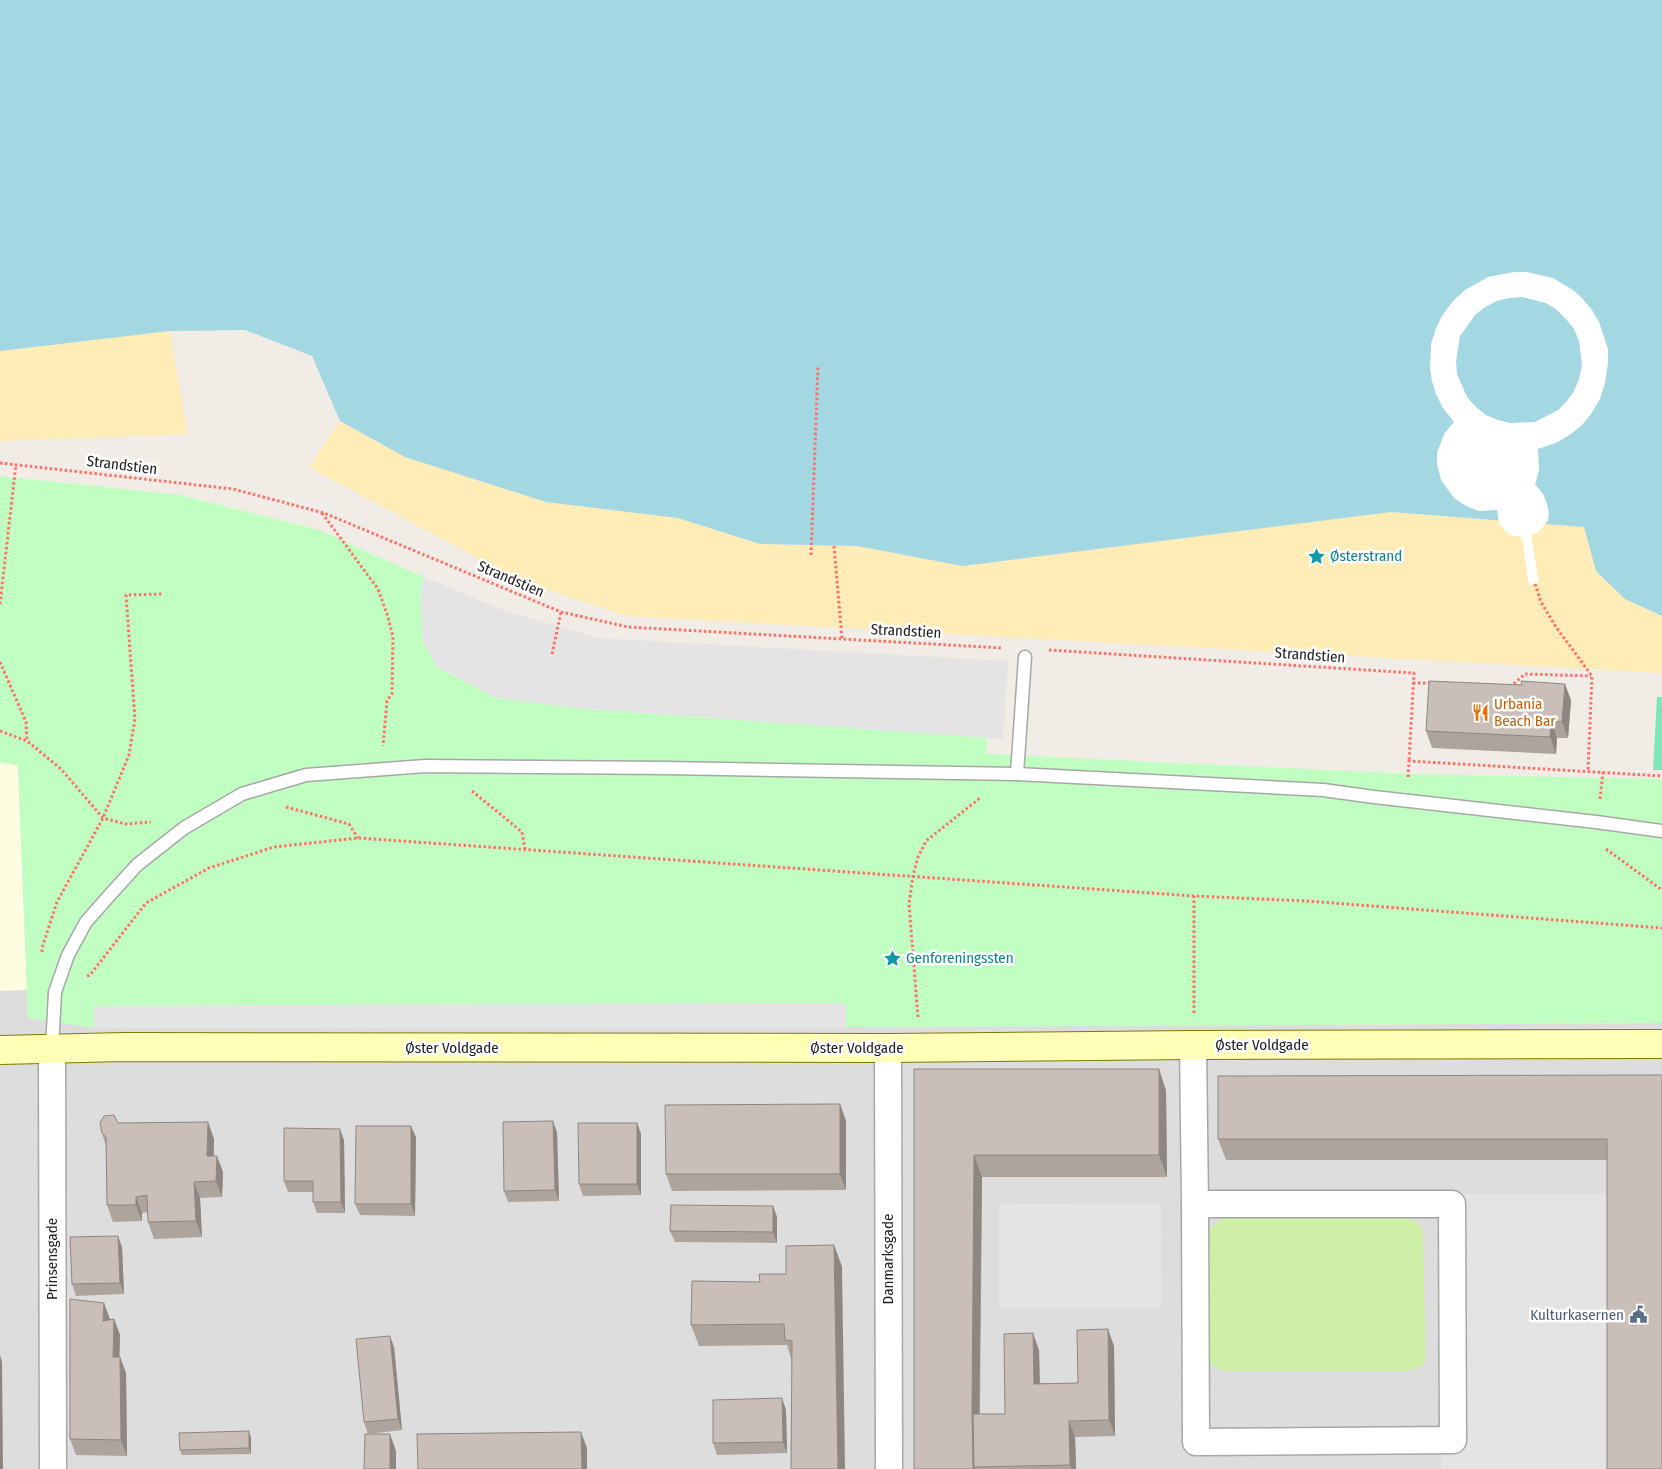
<svg xmlns="http://www.w3.org/2000/svg" width="1662" height="1469" font-family="'Fira Sans Condensed',sans-serif">
	<style>
		.residential { fill: #dedddd }
		.education { fill: #fffde1 }
		.grass { fill: #cfefa8 }
		.sand { fill: #ffecb6 }
		.park { fill: #c0fec2 }
		.pitch { fill: #7ee6b8 }
		.parking { fill: #e4e4e4 }
		.water { fill: #a3d7e2 }
		.pier { fill: #fff; fill-rule: evenodd }
		.lines { fill: none; stroke-linecap: round; stroke-linejoin: round }
		.lane-casing { stroke: #a7a7a7; stroke-width: 15 }
		.street-casing { stroke: #a7a7a7; stroke-width: 29 }
		.secondary-casing { stroke: #787e00; stroke-width: 30 }
		.path { stroke: #ff7069; stroke-width: 3; stroke-dasharray: 2.5 2.5; stroke-linecap: butt }
		.lane { stroke: #fff; stroke-width: 12 }
		.street { stroke: #fff; stroke-width: 26 }
		.secondary { stroke: #fefeb7; stroke-width: 28 }
		.wall { fill: #aea49e }
		.shaded-wall { fill: #8d8681 }
		.building { fill: #cabfb8; stroke: #8d8681 }
		.labels { text-anchor: middle; dominant-baseline: central; stroke-width: 5; stroke-linejoin: round; paint-order: stroke }
		.street-label { font-size: 15px; fill: #202020; stroke: #fff }
		.culture-label { font-size: 15px; fill: #0d838f; stroke: #fff; text-anchor: start }
		.food-label { font-size: 15px; fill: #c56008; stroke: #fff; text-anchor: start }
		.service-label { font-size: 15px; fill: #4e5e75; stroke: #fff; text-anchor: end }
	</style>
	<rect width="100%" height="100%" fill="#f1ede6"/>
	<path class="residential" d="M0,762l18,3 10,253 66,9v-21l753,21 815,-4v446h-1662z"/>
	<path class="education" d="M0,762l18,3 9,225 -27,1z"/>
	<path class="grass" d="M1224,1217h182c7,2 14,7 17,14l3,130c-5,7 -11,9 -20,10h-180l-14,-5 -3,-6v-126l1,-6z"/>
	<g class="sand">
		<path d="M170,331l18,103 -188,7v-90z"/>
		<path d="M340,421l65,36 141,45 132,16 82,26 97,2 106,20 428,-54 194,15 11,44 29,28 37,17v57l-1036,-57 -111,-38 -206,-111z"/>
	</g>
	<path class="park" d="M0,476l181,19 138,35 105,47 -4,16 76,105 90,11 401,28v17l428,20 247,5v244l-816,4 -1,-24 -751,3v22l-66,-10 -10,-252 -18,-4z"/>
	<path class="pitch" d="M1657,697h5v73h-9z"/>
	<g class="parking">
		<path d="M424,577l84,35 91,26 409,23 -5,78 -417,-30 -90,-11 -59,-31 -14,-24 -3,-50z"/>
		<path d="M846,1003v24l-752,1v-22z"/>
		<rect x="1441" y="1194" width="168" height="275"/>
		<path d="M1161,1203l1,104h-163v-103z"/>
	</g>
	<path class="water" d="M0,0h1662v616l-37,-17 -29,-28 -12,-44 -193,-15 -428,54 -106,-20 -97,-2 -82,-26 -132,-16 -141,-45 -65,-36 -28,-65 -67,-26 -75,1 -170,20z"/>
	<path class="pier" d="M1514,272h13l26,6 20,12 9,8 10,12 7,12 9,27v14l-3,20 -5,16 -9,15 -9,11 -11,9 -13,8 -20,7 1,22 -4,13 8,10 4,10 2,10 -1,6 -5,7 -6,6 -6,2 8,48 -10,2 -7,-48 -9,-1 -7,-4 -7,-9 -2,-13 -18,1 -13,-5 -12,-8 -13,-18 -4,-17v-10l7,-19 10,-12 -11,-14 -7,-14 -4,-13 -2,-12 1,-25 5,-16 6,-12 11,-15 12,-11 23,-13zM1522,297l24,6 11,7 9,9 8,10 5,12 3,25 -3,13 -5,12 -7,10 -9,9 -23,12 -25,1 -12,-3 -12,-5 -10,-8 -9,-10 -10,-23 -1,-13 4,-25 15,-21 10,-8 12,-6 12,-3z"/>
	<g class="lines">
		<defs>
			<g id="lane">
				<path d="M1017,774l8,-117"/>
				<path d="M52,1049l3,-57 13,-37 18,-33 22,-25 29,-32 47,-37 58,-34 64,-19 119,-9 241,2 351,6 306,16 51,7 222,25 66,9"/>
			</g>
			<g id="street">
				<path d="M1193,1045l2,159v1l1,237 257,-2 -1,-236h-257"/>
				<path d="M888,1048l1,421"/>
				<path d="M52,1049l1,420"/>
			</g>
			<path id="secondary" d="M0,1050l123,-3 765,1 305,-3 469,-1"/>
		</defs>
		<use href="#lane" class="lane-casing"/>
		<use href="#street" class="street-casing"/>
		<use href="#secondary" class="secondary-casing"/>
		<g class="path">
			<path d="M0,463l233,26 91,24 237,99 67,15 375,21"/>
			<path d="M322,513l56,76 10,28 5,20 -1,57 -5,7 -4,45"/>
			<path d="M834,546l8,93"/>
			<path d="M811,555l7,-189"/>
			<path d="M1535,584l6,18 15,25 36,49 -4,95"/>
			<path d="M0,604l16,-140"/>
			<path d="M1049,650l365,23 -5,88"/>
			<path d="M552,654l9,-42"/>
			<path d="M0,662l26,60 1,19"/>
			<path d="M1413,683h18"/>
			<path d="M1510,687l15,-13 66,2"/>
			<path d="M0,731l27,10 34,28 42,49 22,6 26,-2"/>
			<path d="M1408,777l1,-16 253,15"/>
			<path d="M472,791l50,41 3,17"/>
			<path d="M1600,799l3,-27"/>
			<path d="M286,807l63,17 9,14"/>
			<path d="M1606,849l56,41"/>
			<path d="M42,952v-4l15,-46 46,-84 26,-63 6,-36 -9,-124 36,-1"/>
			<path d="M87,976l3,-1 56,-72 63,-35 65,-21 84,-9 836,58 112,5 356,27"/>
			<path d="M1194,1013v-117"/>
			<path d="M918,1017l-9,-113 4,-28 5,-19 8,-16 54,-43"/>
		</g>
		<use href="#lane" class="lane"/>
		<use href="#street" class="street"/>
		<use href="#secondary" class="secondary"/>
	</g>
	<g class="wall">
		<path d="M1571,700l-3,38h-11l-1,16 -124,-6 -6,-17z"/>
		<path d="M914,1069h245l7,22 1,86h-185l-2,237h25l34,-64 1,33h38l36,-37 1,90 -40,1 1,32h-162z"/>
		<path d="M1662,1075l-55,85h-381l-8,-21z"/>
		<path d="M840,1104l6,17v69l-174,1 -6,-17z"/>
		<path d="M118,1123l96,16v17l9,16 -1,25 -22,1 2,39 -48,2 -6,-17v-10l-6,1v8l-29,1 -6,-17 -1,-59 -4,-13z"/>
		<path d="M637,1123l4,11v61l-58,1 -4,-12z"/>
		<path d="M557,1132l2,69 -51,1 -4,-11z"/>
		<path d="M416,1137l-1,79 -55,-1 -5,-11z"/>
		<path d="M344,1140l1,73h-28l-4,-11v-10h-25l-4,-11z"/>
		<path d="M773,1206l4,11v26l-102,-1 -5,-11z"/>
		<path d="M834,1245l8,22 -51,92 -4,-14 -88,1 -8,-21 69,-43 26,-8z"/>
		<path d="M122,1247l2,47 -48,2 -4,-12z"/>
		<path d="M114,1319l6,16 -1,22h1l6,16 1,83 -51,-1 -6,-16 40,-119z"/>
		<path d="M394,1347l8,83 -34,4 -4,-12z"/>
		<path d="M786,1410l1,43 -70,2 -4,-12z"/>
		<path d="M251,1437v17l-69,1 -2,-5z"/>
	</g>
	<g class="shaded-wall">
		<path d="M1565,684l6,16 -3,38 -6,-16z"/>
		<path d="M1551,721l6,17 -1,16 -6,-17z"/>
		<path d="M1159,1069l7,22 1,86 -8,-22z"/>
		<path d="M840,1104l6,17v69l-6,-16z"/>
		<path d="M553,1121l4,11 2,69 -4,-11z"/>
		<path d="M208,1122l6,17 -1,34 -6,-17z"/>
		<path d="M637,1123l4,11v61l-4,-11z"/>
		<path d="M411,1126l5,11 -1,79 -4,-12z"/>
		<path d="M340,1129l4,11 1,73 -4,-11z"/>
		<path d="M974,1155l8,22 -3,254 -5,36 1,2h-2l-1,-59z"/>
		<path d="M217,1156l6,16 -1,25 -6,-16z"/>
		<path d="M194,1182l6,16 2,39 -6,-16z"/>
		<path d="M136,1197l6,16v8l-6,-16z"/>
		<path d="M773,1206l4,11v26l-4,-11z"/>
		<path d="M118,1236l4,11 2,47 -4,-11z"/>
		<path d="M834,1245l8,22 3,202h-7z"/>
		<path d="M104,1303l6,16 -1,18 -6,-16z"/>
		<path d="M114,1319l6,16 -1,38 -6,-16z"/>
		<path d="M1108,1329l6,17 1,90 -6,-16z"/>
		<path d="M1033,1333l6,17 1,50 -6,-16z"/>
		<path d="M390,1336l4,11 8,83 -4,-11z"/>
		<path d="M0,1355l2,7 1,107h-3z"/>
		<path d="M120,1357l6,16 1,83 -6,-16z"/>
		<path d="M782,1398l4,12 1,43 -4,-11z"/>
		<path d="M1069,1421l6,16 1,32h-4l-2,-4z"/>
		<path d="M249,1431l2,6v17l-2,-6z"/>
		<path d="M581,1432l6,16v21h-5z"/>
		<path d="M390,1434l6,17v18h-6z"/>
	</g>
	<g class="building">
		<path d="M1429,681l93,4 -1,-4 44,3 -3,38 -11,-1 -1,16 -124,-6z"/>
		<path d="M914,1069h245v86h-185l-2,255 1,59h-59z"/>
		<path d="M1662,1075v394h-55v-330h-389v-63z"/>
		<path d="M840,1104v70h-174l-1,-69z"/>
		<path d="M114,1115l4,8 90,-1 -1,34h10l-1,25 -22,1 2,39 -48,1 -1,-27 -11,2v8h-29l-1,-68 -4,-4 -2,-10 4,-7z"/>
		<path d="M553,1121l2,69 -51,1 -1,-69z"/>
		<path d="M578,1123h59v61h-58z"/>
		<path d="M356,1126h55v78h-56z"/>
		<path d="M284,1128l56,1 1,73h-28v-21h-29z"/>
		<path d="M671,1205l102,1v26l-103,-1z"/>
		<path d="M118,1236l2,47 -48,1 -2,-47z"/>
		<path d="M834,1245l4,224h-47l1,-128 -7,-1 -1,-16 -93,1 1,-44 68,1 -1,-8h27v-28z"/>
		<path d="M70,1299l34,4 -1,18 11,-2 -1,38h7l1,83 -51,-1z"/>
		<path d="M1108,1329l1,91 -40,1 1,44 -96,2 -1,-53h32l-1,-80 29,-1 1,51 44,-1 -1,-53z"/>
		<path d="M390,1336l8,83 -34,3 -8,-83z"/>
		<path d="M782,1398l1,44 -70,1v-43z"/>
		<path d="M249,1431v17l-69,2 -1,-17z"/>
		<path d="M581,1432l1,37h-164l-1,-35z"/>
		<path d="M365,1434h25v35h-26z"/>
	</g>
	<defs>
		<symbol id="sight-bare" viewBox="-9 -9 18 18"><path d="M0-6L1.8-2.2L6-1.7L2.9 1.2L3.7 5.4L0 3.3L-3.7 5.4L-2.9 1.2L-6-1.7L-1.8-2.2Z" fill="#0f9aa8" stroke="#fff" stroke-width="2.5" paint-order="stroke"/></symbol>
		<symbol id="restaurant-bare" viewBox="-9 -9 18 18"><path d="M-5-6h1v4h1v-4h1v4h1v-4h1v5L-1.5 .5V6h-2V.5L-5-1ZM5-6V6H3V1.5H1.5Q1.5-4 5-6Z" fill="#e8710a" stroke="#fff" stroke-width="2.5" paint-order="stroke"/></symbol>
		<symbol id="civic-bare" viewBox="-9 -9 18 18"><path d="M-.6-6.5H3V-4.5H.6V-3L4-1V1h2V6H-6V1h2V-1L-.6-3ZM-1.2 2.5V6h2.4V2.5Z" fill="#5c6f8a" stroke="#fff" stroke-width="2.5" paint-order="stroke"/></symbol>
	</defs>
	<g fill-rule="evenodd">
		<use href="#sight-bare" x="1304" y="544" width="25" height="25"/>
		<use href="#restaurant-bare" x="1468" y="700" width="25" height="25"/>
		<use href="#sight-bare" x="880" y="946" width="25" height="25"/>
		<use href="#civic-bare" x="1626" y="1302" width="25" height="25"/>
	</g>
	<g class="labels">
		<g class="street-label">
			<text transform="translate(122 465) rotate(7)">Strandstien</text>
			<text transform="translate(511 579) rotate(23)">Strandstien</text>
			<text transform="translate(906 631) rotate(3)">Strandstien</text>
			<text transform="translate(1310 655) rotate(4)">Strandstien</text>
			<text x="1262" y="1045">Øster Voldgade</text>
			<text x="452" y="1048">Øster Voldgade</text>
			<text x="857" y="1048">Øster Voldgade</text>
			<text transform="translate(52 1259) rotate(-90)">Prinsensgade</text>
			<text transform="translate(888 1259) rotate(-90)">Danmarksgade</text>
		</g>
		<g class="culture-label">
			<text x="1330" y="556">Østerstrand</text>
			<text x="906" y="958">Genforeningssten</text>
		</g>
		<g class="food-label">
			<text x="1494" y="704">Urbania<tspan x="1494" dy="17">Beach Bar</tspan></text>
		</g>
		<g class="service-label">
			<text x="1624" y="1315">Kulturkasernen</text>
		</g>
	</g>
</svg>
